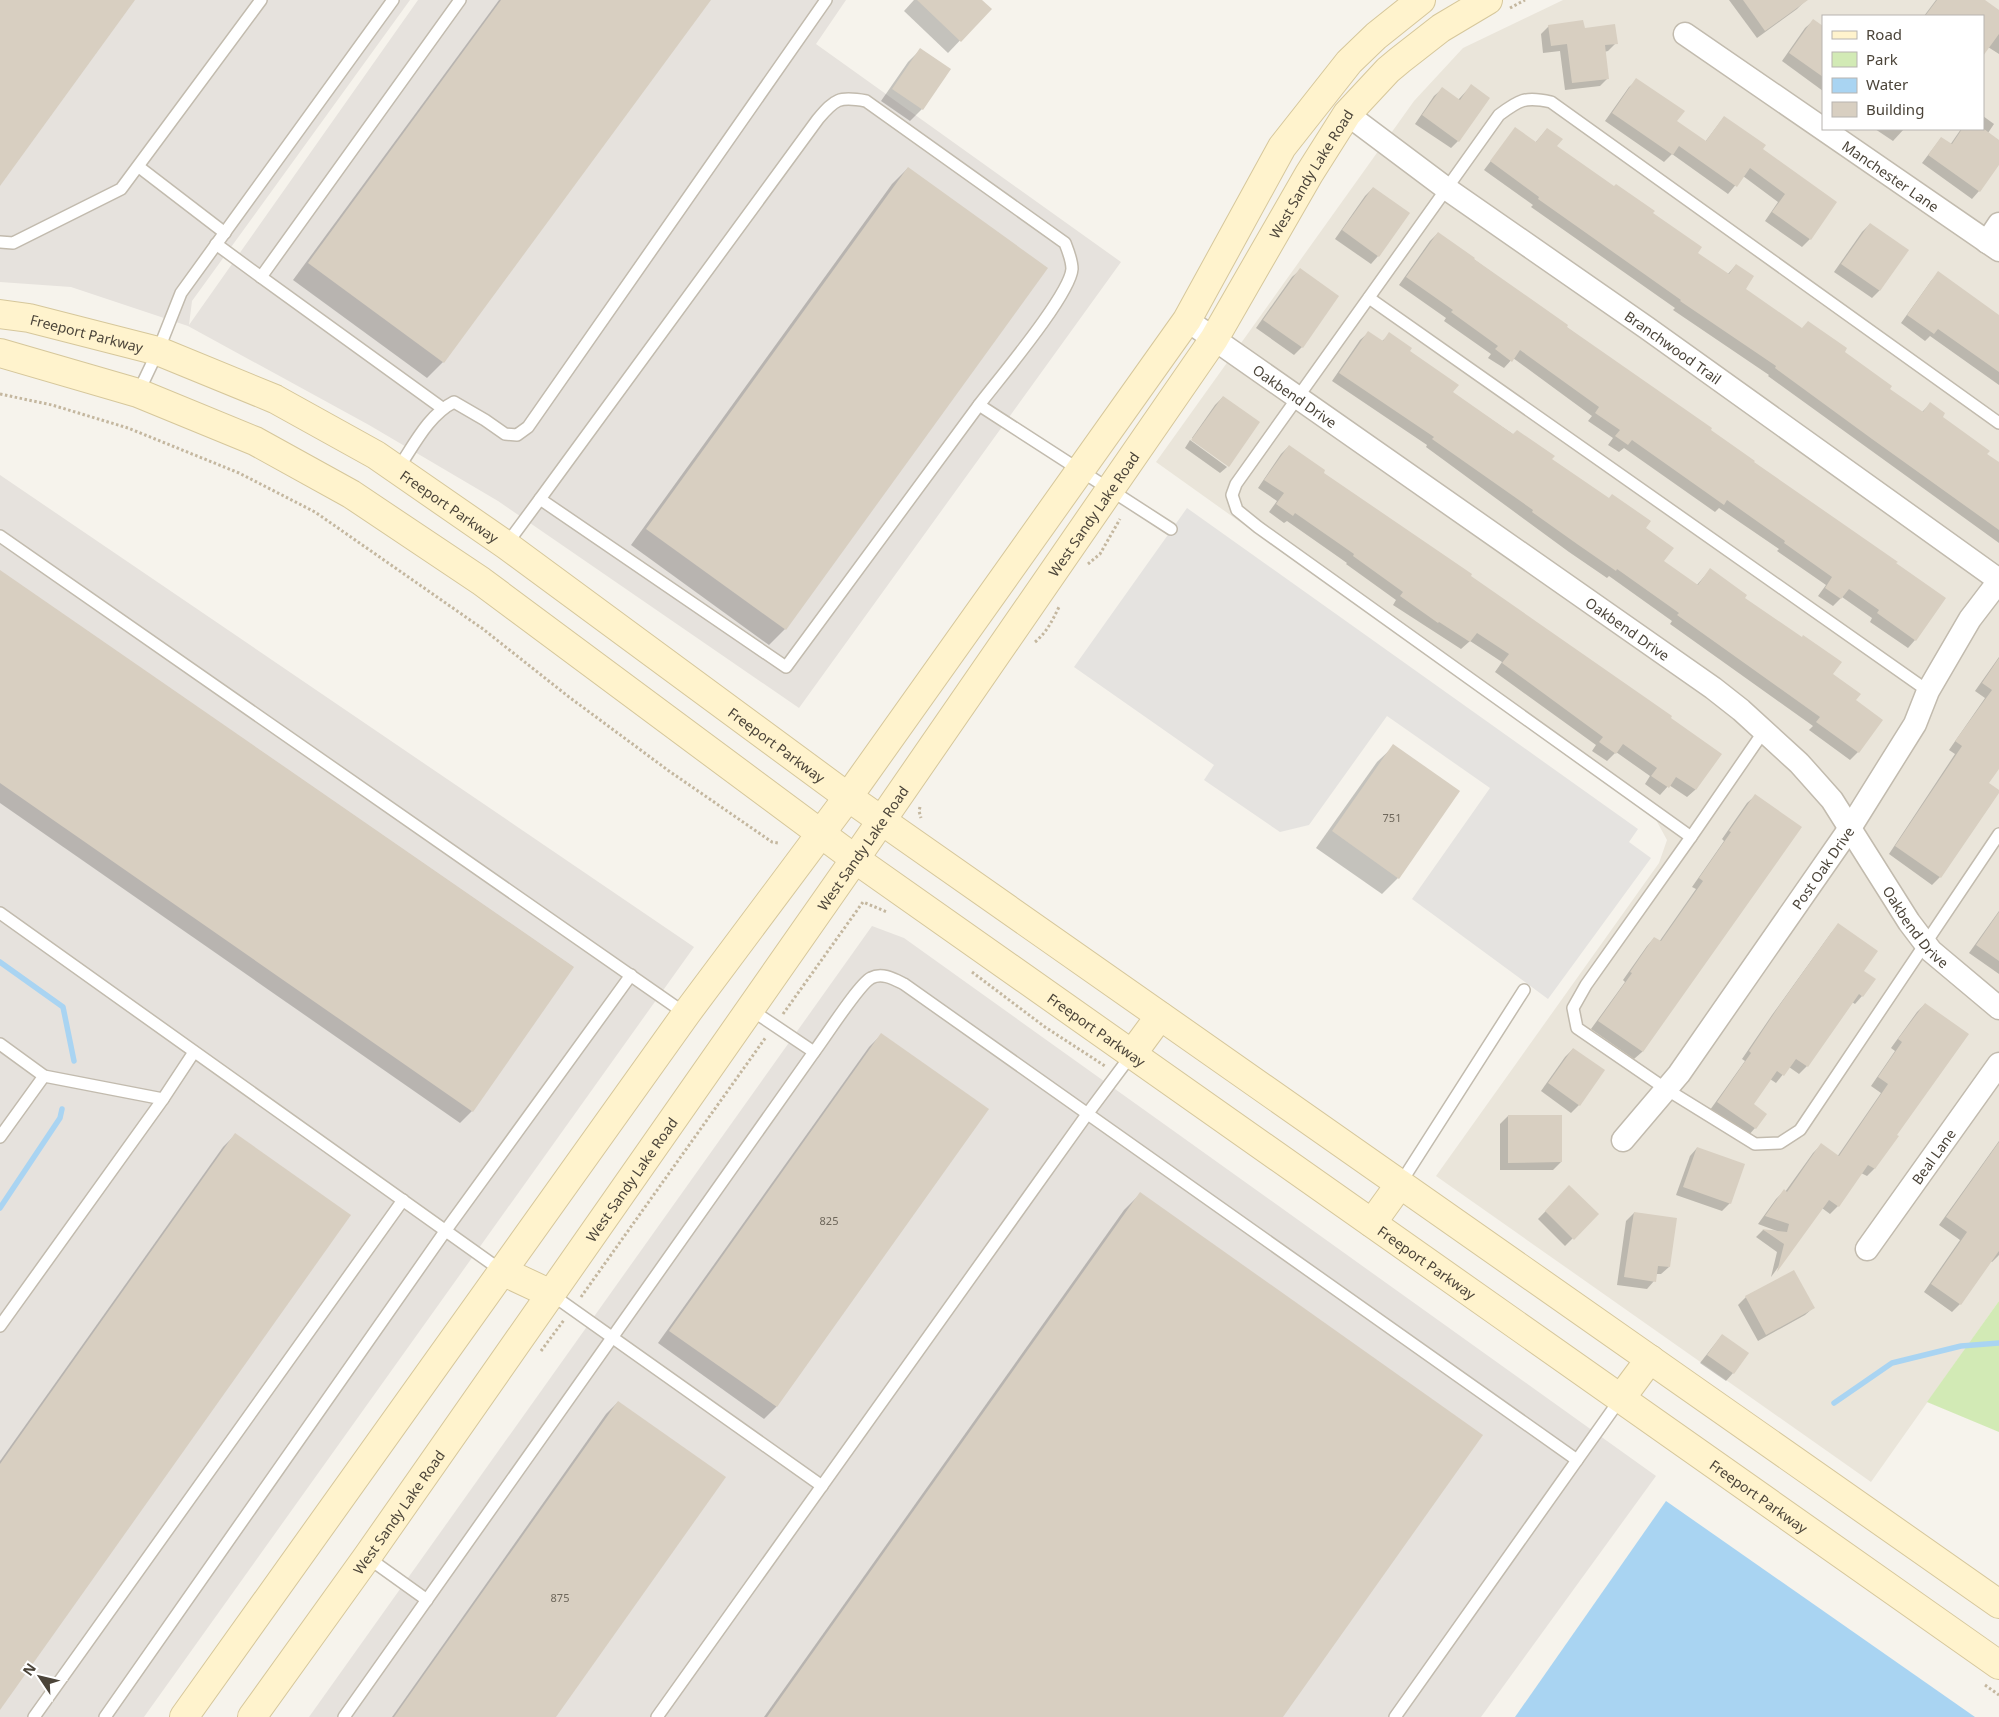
<svg xmlns="http://www.w3.org/2000/svg" width="1999" height="1717" font-family="'Noto Sans',sans-serif">
	<style>
		.residential { fill: #eae5da; fill-rule: evenodd }
		.industrial { fill: #e6e2dd }
		.green { fill: #d2eab5 }
		.parking { fill: #e5e3e0 }
		.water { fill: #a9d4f2 }
		.shadow { fill: #0003 }
		.lines { fill: none; stroke-linecap: round; stroke-linejoin: round }
		.stream { stroke: #a9d4f2; stroke-width: 5.5 }
		.building { fill: #d8cfc1 }
		.lane-casing { stroke: #c2bbae; stroke-width: 14 }
		.street-casing { stroke: #c2bbae; stroke-width: 25 }
		.secondary-casing { stroke: #d6c79b; stroke-width: 30 }
		.path { stroke: #c4b79f; stroke-width: 3; stroke-dasharray: 2.5 2.5; stroke-linecap: butt }
		.lane { stroke: #fff; stroke-width: 11 }
		.street { stroke: #fff; stroke-width: 22 }
		.secondary { stroke: #fff3cd; stroke-width: 28 }
		.labels { text-anchor: middle; dominant-baseline: central; stroke-width: 5; stroke-linejoin: round; paint-order: stroke }
		.number-label { font-size: 11px; fill: #6e675b }
		.street-label { font-size: 14px; fill: #4b4439; stroke: #fff }
	</style>
	<rect width="100%" height="100%" fill="#f6f3ec"/>
	<path class="residential" d="M1563,0h436v1301l-128,181 -435,-306 223,-313 8,-23 -12,-22 -499,-356 258,-361 49,-53zM1823,16h160v113h-160z"/>
	<g class="industrial">
		<path d="M0,0h410l-218,301 -3,24 229,-325h428l-30,44 305,218 -322,446 -301,-207 -129,-76 -181,-99 -117,-39 -71,-5z"/>
		<path d="M0,475l694,472 -550,770h-144z"/>
		<path d="M872,926l32,12 752,538 -175,241h-1172z"/>
	</g>
	<path class="green" d="M1999,1301v131l-72,-30z"/>
	<path class="parking" d="M1187,508l451,321 -9,13 22,16 -103,141 -136,-100 78,-111 -103,-72 -78,109 -29,7 -76,-52 10,-15 -140,-98z"/>
	<path class="water" d="M1666,1501l309,216h-460z"/>
	<g class="shadow">
		<path d="M499,0h210l-266,362 -16,16 -134,-98z"/>
		<path d="M914,0h66l10,9 -42,44 -44,-42z"/>
		<path d="M1729,0h75l1,1 -8,8 -40,29z"/>
		<path d="M1936,0h47l16,12v42l-11,-7 -5,6v-37h-59z"/>
		<path d="M1813,21l10,6v64l-41,-30 23,-33z"/>
		<path d="M1549,26l35,3 32,14 -8,8 -4,1 4,26 -8,8 -35,4 -5,-39 -17,2 -2,-19z"/>
		<path d="M920,50l2,59 -12,12 -29,-20 27,-39z"/>
		<path d="M1637,80l39,42 29,20 19,-25 38,33 48,89 -8,8 -37,-26 13,-19 -35,-26 -15,18 -56,-40 -8,8 -59,-41 24,-34z"/>
		<path d="M1471,86l-13,55 -7,7 -36,-24 19,-28 8,-7 16,11z"/>
		<path d="M1983,116l11,8 -6,9 11,8v22l-20,28 -7,8 -50,-36 19,-25 9,7 11,-16h22z"/>
		<path d="M1515,129l20,14 12,-14 9,18 96,67 44,39 31,22 9,-10 8,24 57,40 42,24 45,37 33,23 9,-9 11,14 58,46v79l-231,-167 1,-1 -96,-65 2,-2 -144,-101 2,-2 -49,-35z"/>
		<path d="M1875,129h29l-11,12z"/>
		<path d="M908,168l-123,461 -16,16 -138,-100 261,-361z"/>
		<path d="M1373,188l5,68 -7,8 -36,-25 30,-43z"/>
		<path d="M1870,224l37,27 -28,40 -7,7 -38,-26 28,-40z"/>
		<path d="M1438,233l314,230 143,101 20,76 -7,8 -38,-26 2,-4 -30,-21 -9,9 -15,-10 8,-11 -49,-34 2,-2 -60,-41 -4,4 -91,-64 -5,4 -11,-7 5,-7 -25,-17 4,-5 -79,-58 -9,10 -16,-10 3,-4 -47,-33 2,-3 -47,-33 31,-44z"/>
		<path d="M1300,270l2,77 -8,8 -38,-27 36,-51z"/>
		<path d="M1939,273l60,44v68l-69,-49 -5,5 -24,-18 30,-42z"/>
		<path d="M1368,333l13,9 9,-8 62,59 99,67 93,68 18,34 34,24 14,-16 33,28 89,76 22,27 4,51 -8,8 -41,-30 4,-4 -143,-102 2,-3 -63,-45 -2,2 -38,-26 -143,-105 1,-2 -95,-64 28,-41z"/>
		<path d="M1223,397l5,68 -36,-27 23,-33z"/>
		<path d="M1190,440l37,27 -7,6 -35,-25z"/>
		<path d="M1289,446l33,27 398,281 -25,36 -8,7 -18,-12 -9,10 -15,-11 5,-8 -34,-24 -9,9 -15,-10 4,-6 -101,-73 7,-10 -32,-21 -9,8 -68,-44 3,-5 -50,-36 1,-1 -60,-42 -3,2 -15,-11 8,-11 -19,-13 23,-34z"/>
		<path d="M0,571l573,396 -101,144 -12,12 -460,-320z"/>
		<path d="M1999,657v110l-12,17 -47,93 -8,8 -43,-31 66,-100 -6,-4 36,-52 -10,-7z"/>
		<path d="M1394,746l4,132 -16,16 -66,-46 61,-86z"/>
		<path d="M1755,796l45,31 -158,225 -8,7 -43,-30 34,-47 -2,-2 24,-34 7,-8 5,4 37,-53 -4,-2 32,-46 -2,-2 25,-36z"/>
		<path d="M1999,911v63l-30,-21z"/>
		<path d="M1838,925l24,47v24l-7,8 -3,-2 -45,64 -8,8 -10,-7 -13,16 -6,-4 -18,26 3,23 -7,8 -38,-26 35,-49 -3,-2 30,-44 59,-82z"/>
		<path d="M1925,1004l-30,131 2,1 -23,33 -7,7 -6,-3 -23,33 -8,8 -8,-6 -51,69 6,-25 -21,-15 7,-7 14,1 -19,-7 18,-25 8,-8 1,1 28,-39 8,-8 16,12 44,-64 -10,-7 24,-35 -4,-3 26,-36z"/>
		<path d="M881,1035l106,75 -211,297 -12,12 -106,-76 211,-296z"/>
		<path d="M1573,1049l6,56 -8,8 -30,-22 24,-34z"/>
		<path d="M1508,1116l53,46 -8,8h-53v-46z"/>
		<path d="M235,1135l-235,572v-246l223,-314z"/>
		<path d="M1999,1141v114l-7,7 -2,-1 -30,43 -8,8 -28,-20 36,-52 -21,-15z"/>
		<path d="M1697,1148l33,55 -8,8 -46,-16 14,-39z"/>
		<path d="M1569,1187l28,27 -32,32 -27,-27z"/>
		<path d="M1141,1193l140,524h-517l360,-507z"/>
		<path d="M1634,1213l35,54 -8,7h-6l-1,7 -7,8 -30,-4 9,-64z"/>
		<path d="M1746,1297l67,11 -8,7 -47,26 -20,-36z"/>
		<path d="M1722,1335l11,38 -7,8 -26,-18z"/>
		<path d="M618,1402l-63,315h-163l214,-303z"/>
	</g>
	<g class="lines">
		<g class="stream">
			<path d="M0,962l63,45 11,54"/>
			<path d="M0,1208l60,-90 2,-9"/>
			<path d="M1834,1403l58,-40 69,-17 38,-3"/>
		</g>
	</g>
	<g class="building">
		<path d="M0,0h135l-135,186z"/>
		<path d="M501,0h210l-267,363 -136,-100z"/>
		<path d="M917,0h65l10,9 -31,33z"/>
		<path d="M1743,0h65l-43,31z"/>
		<path d="M1937,0h48l14,10v24l-16,22v-40h-58z"/>
		<path d="M1813,19l10,7v51l-34,-24z"/>
		<path d="M1583,20l2,8 30,-4 3,20 -13,1 4,34 -37,4 -5,-39 -16,2 -3,-21z"/>
		<path d="M920,48l31,21 -28,41 -31,-21z"/>
		<path d="M1636,78l49,33 -8,10 29,20 18,-25 42,29 -3,4 74,53 -26,38 -39,-28 13,-18 -35,-26 -13,19 -58,-41 -6,9 -61,-42z"/>
		<path d="M1471,84l19,14 -31,44 -37,-27 20,-28 18,13z"/>
		<path d="M1515,127l21,15 11,-14 16,11 -6,7 57,40 2,-2 39,27 -2,2 49,34 -4,6 31,21 7,-10 18,12 -8,13 56,39 6,-7 39,27 -2,4 47,34 -2,3 33,23 7,-10 15,11 -2,4 47,34 -3,3 12,8v68l-127,-91 -97,-71 1,-2 -96,-65 1,-1 -143,-101 1,-2 -49,-36z"/>
		<path d="M1962,129h22l15,11v25l-19,27 -52,-37 13,-18 11,7z"/>
		<path d="M908,167l140,101 -262,362 -140,-101z"/>
		<path d="M1373,187l37,26 -31,44 -37,-27z"/>
		<path d="M1870,223l39,27 -29,41 -39,-27z"/>
		<path d="M1438,232l37,26 -1,1 94,66 -1,2 145,101 -1,2 44,31 -1,1 144,100 -2,1 50,35 -30,43 -39,-28 2,-3 -30,-21 -8,10 -16,-11 7,-11 -48,-34 1,-2 -58,-41 -3,5 -92,-65 -4,5 -13,-9 5,-6 -25,-17 4,-6 -79,-57 -8,12 -17,-13 3,-3 -47,-34 2,-2 -47,-33z"/>
		<path d="M1300,268l39,28 -36,52 -40,-28z"/>
		<path d="M1938,271l61,44v57l-61,-43 -4,5 -27,-19z"/>
		<path d="M1368,331l15,10 6,-9 23,16 -2,3 49,34 -6,7 60,42 4,-4 38,26 -3,3 57,39 3,-4 39,27 -5,7 28,20 -10,13 34,24 12,-17 37,27 -2,3 57,39 1,-2 39,27 -9,12 28,20 -5,6 27,20 -24,33 -43,-31 4,-5 -143,-102 2,-2 -62,-44 -1,2 -39,-27 -45,-32 1,-2 -101,-71 2,-2 -95,-64z"/>
		<path d="M1223,396l37,26 -31,45 -38,-27z"/>
		<path d="M1289,445l36,25 -1,3 148,101 -1,2 201,140 -1,2 51,36 -26,36 -20,-13 -7,11 -18,-12 6,-8 -34,-24 -7,10 -17,-12 4,-5 -101,-74 7,-9 -32,-21 -7,9 -31,-20 -1,1 -38,-27 3,-4 -50,-36 1,-2 -59,-41 -2,3 -17,-12 8,-11 -20,-13z"/>
		<path d="M0,570l574,397 -101,145 -473,-329z"/>
		<path d="M1999,658v111l-10,14 10,7v3l-58,85 -46,-32 67,-100 -7,-5 37,-51 -10,-7z"/>
		<path d="M1393,744l67,47 -61,88 -67,-48z"/>
		<path d="M1755,794l47,33 -159,225 -45,-31 34,-48 -2,-1 24,-35 7,4 42,-60 -4,-3 32,-46 -2,-1z"/>
		<path d="M1999,912v49l-23,-16z"/>
		<path d="M1838,923l40,28 -14,20 12,8 -13,18 -4,-3 -51,73 -12,-8 -12,17 -7,-5 -23,33 13,10 -11,15 -39,-27 34,-49 -2,-2 30,-45z"/>
		<path d="M1925,1003l44,31 -72,101 2,1 -24,33 -7,-4 -29,42 -10,-7 -52,72 7,-28 -22,-15 25,3 2,-8 -24,-8 19,-27 3,3 34,-49 18,13 49,-72 -10,-7 24,-35 -4,-3z"/>
		<path d="M881,1033l108,76 -212,298 -108,-76z"/>
		<path d="M1573,1048l32,22 -25,36 -32,-23z"/>
		<path d="M1508,1115h54v47l-54,1z"/>
		<path d="M235,1133l116,82 -351,495v-246z"/>
		<path d="M1999,1142v109l-38,54 -30,-21 36,-52 -21,-15z"/>
		<path d="M1697,1147l48,17 -14,40 -48,-17z"/>
		<path d="M1569,1185l30,29 -25,26 -29,-29z"/>
		<path d="M1140,1192l343,243 -200,282h-516z"/>
		<path d="M1634,1212l43,6 -7,49 -12,-1 -2,16 -32,-5z"/>
		<path d="M1794,1270l21,38 -49,27 -21,-39z"/>
		<path d="M1722,1334l27,19 -15,21 -27,-19z"/>
		<path d="M618,1401l108,76 -170,240h-162z"/>
	</g>
	<g class="lines">
		<defs>
			<g id="lane">
				<path d="M139,167l86,66"/>
				<path d="M0,242l13,1 108,-54 140,-189"/>
				<path d="M216,244l45,33 199,-277"/>
				<path d="M261,277l181,131"/>
				<path d="M1369,298l559,393"/>
				<path d="M138,393l20,-42 23,-58 212,-293"/>
				<path d="M397,470c16,-23 31,-55 57,-68l31,18 20,14 12,1 11,-8 298,-427"/>
				<path d="M540,499l278,-380c17,-20 21,-23 48,-18l199,142c3,8 7,17 7,26 -2,26 -74,111 -93,136"/>
				<path d="M0,536l686,478"/>
				<path d="M506,545l34,-46 246,168 193,-262 192,124"/>
				<path d="M1764,731l-73,106 -105,148 -13,23 4,20 89,61 89,55 25,-1 20,-13 199,-296"/>
				<path d="M1691,837l-433,-310 -21,-17 -5,-15 4,-11 263,-369c20,-15 26,-19 52,-13l448,321"/>
				<path d="M0,913l502,358"/>
				<path d="M750,1009l64,43"/>
				<path d="M0,1044l44,32 119,23 -163,227"/>
				<path d="M163,1099l31,-47"/>
				<path d="M0,1137l44,-61"/>
				<path d="M1400,1184l124,-194"/>
				<path d="M551,1294l271,192"/>
				<path d="M367,1557l60,43"/>
				<path d="M34,1717l369,-517"/>
				<path d="M105,1717l341,-487 185,-255"/>
				<path d="M344,1717l470,-665c10,-13 45,-68 57,-74 11,-6 23,1 33,6l673,476"/>
				<path d="M657,1717l431,-604 44,-59"/>
				<path d="M1395,1717l226,-319"/>
			</g>
			<g id="street">
				<path id="s1" d="M1685,34l314,216"/>
				<path id="s2" d="M1347,114l100,75 200,139 352,252"/>
				<path d="M1987,242l12,-18"/>
				<path id="s3" d="M1187,320l526,368 28,22 58,53 33,37 77,122 22,29 68,57"/>
				<path id="s4" d="M1623,1140l56,-66 171,-246 65,-104 13,-33 42,-72 29,-38"/>
				<path id="s5" d="M1867,1249l132,-185"/>
			</g>
			<g id="secondary">
				<path id="s6" d="M0,314l29,4 129,33 117,48 101,56 130,90 342,252 1151,807"/>
				<path id="s7" d="M0,353l138,40 117,48 96,53 130,87 374,278 1144,806"/>
				<path d="M1132,1054l28,-38"/>
				<path d="M1372,1223l28,-39"/>
				<path d="M502,1271l49,23"/>
				<path d="M1621,1398l29,-39"/>
				<path d="M184,1717l502,-703 162,-217 339,-477 95,-173 67,-85 27,-26 45,-36"/>
				<path id="s8" d="M252,1717l115,-160 488,-698 359,-520 95,-165 38,-60 41,-44 12,-10 41,-32 47,-28"/>
			</g>
		</defs>
		<use href="#lane" class="lane-casing"/>
		<use href="#street" class="street-casing"/>
		<use href="#secondary" class="secondary-casing"/>
		<g class="path">
			<path d="M1510,8l15,-8"/>
			<path d="M0,394l52,11 76,23 111,45 76,39 168,117 86,68 100,74 103,71 6,1"/>
			<path d="M1088,564l12,-10 20,-35"/>
			<path d="M1035,642c12,-10 17,-21 24,-35"/>
			<path d="M920,807l-1,4 2,7"/>
			<path d="M972,972l73,55 60,39"/>
			<path d="M783,1014l80,-112 24,10"/>
			<path d="M581,1297l185,-260"/>
			<path d="M541,1351l23,-31"/>
			<path d="M1985,1685l14,10"/>
		</g>
		<use href="#lane" class="lane"/>
		<use href="#street" class="street"/>
		<use href="#secondary" class="secondary"/>
	</g>
	<g class="labels">
		<g class="number-label">
			<text x="1392" y="817">751</text>
			<text x="829" y="1220">825</text>
			<text x="560" y="1597">875</text>
		</g>
		<g class="street-label">
			<text stroke="none"><textPath href="#s8" startOffset="1872">West Sandy Lake Road</textPath></text>
			<text stroke="none"><textPath href="#s1" startOffset="250">Manchester Lane</textPath></text>
			<text stroke="none"><textPath href="#s6" startOffset="89">Freeport Parkway</textPath></text>
			<text stroke="none"><textPath href="#s2" startOffset="401">Branchwood Trail</textPath></text>
			<text stroke="none"><textPath href="#s3" startOffset="132">Oakbend Drive</textPath></text>
			<text stroke="none"><textPath href="#s6" startOffset="494">Freeport Parkway</textPath></text>
			<text stroke="none"><textPath href="#s8" startOffset="1468">West Sandy Lake Road</textPath></text>
			<text stroke="none"><textPath href="#s3" startOffset="538">Oakbend Drive</textPath></text>
			<text stroke="none"><textPath href="#s6" startOffset="899">Freeport Parkway</textPath></text>
			<text stroke="none"><textPath href="#s8" startOffset="1062">West Sandy Lake Road</textPath></text>
			<text stroke="none"><textPath href="#s4" startOffset="338">Post Oak Drive</textPath></text>
			<text stroke="none"><textPath href="#s3" startOffset="958">Oakbend Drive</textPath></text>
			<text stroke="none"><textPath href="#s7" startOffset="1298">Freeport Parkway</textPath></text>
			<text stroke="none"><textPath href="#s5" startOffset="114">Beal Lane</textPath></text>
			<text stroke="none"><textPath href="#s8" startOffset="658">West Sandy Lake Road</textPath></text>
			<text stroke="none"><textPath href="#s7" startOffset="1702">Freeport Parkway</textPath></text>
			<text stroke="none"><textPath href="#s7" startOffset="2108">Freeport Parkway</textPath></text>
			<text stroke="none"><textPath href="#s8" startOffset="252">West Sandy Lake Road</textPath></text>
		</g>
	</g>
	<rect x="1822" y="15" width="162" height="115" fill="#ffffff" stroke="#b7b4b0"/>
	<rect x="1832" y="31" width="25" height="8" fill="#fff3cd" stroke="#b7b4b0"/>
	<text x="1866" y="40" font-size="15" fill="#4b4439">Road</text>
	<rect x="1832" y="52" width="25" height="15" fill="#d2eab5" stroke="#b7b4b0"/>
	<text x="1866" y="65" font-size="15" fill="#4b4439">Park</text>
	<rect x="1832" y="78" width="25" height="15" fill="#a9d4f2" stroke="#b7b4b0"/>
	<text x="1866" y="90" font-size="15" fill="#4b4439">Water</text>
	<rect x="1832" y="102" width="25" height="15" fill="#d8cfc1" stroke="#b7b4b0"/>
	<text x="1866" y="115" font-size="15" fill="#4b4439">Building</text>
	<g transform="translate(40 1677) rotate(305)" stroke="#ffffff" stroke-width="4" paint-order="stroke">
	<path d="M0-4L9 19L0 12L-9 19Z" fill="#4b4439"/>
	<text y="-8" font-size="14" font-weight="bold" text-anchor="middle" fill="#4b4439">N</text>
	</g>
</svg>
